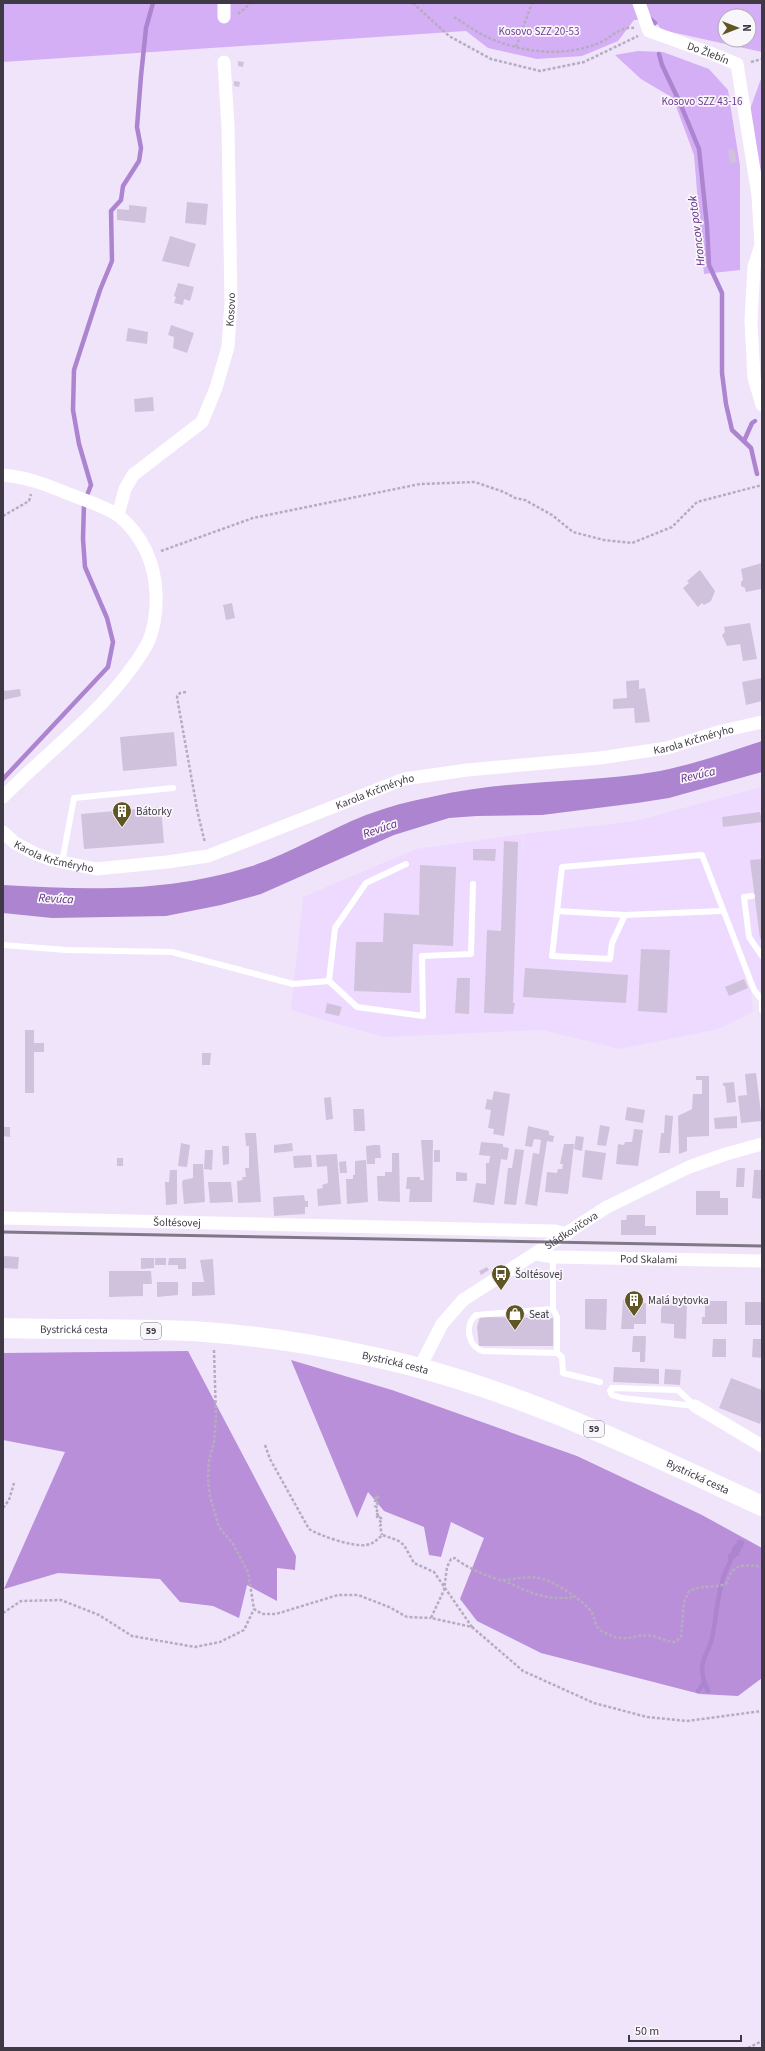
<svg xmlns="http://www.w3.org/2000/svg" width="765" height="2051" font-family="'Source Sans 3',sans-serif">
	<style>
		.built { fill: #eddafe }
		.green { fill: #d5aff5; fill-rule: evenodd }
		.forest { fill: #b98fda }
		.water { fill: #ad84cf }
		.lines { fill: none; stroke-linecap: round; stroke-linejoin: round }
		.stream { stroke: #ad84cf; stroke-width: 4.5 }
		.building { fill: #d0c1dd }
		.path { stroke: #b6acbf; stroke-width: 2.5; stroke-dasharray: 3 2; stroke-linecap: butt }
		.lane { stroke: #fff; stroke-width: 6 }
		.street { stroke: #fff; stroke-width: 13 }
		.primary { stroke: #fff; stroke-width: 20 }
		.rail { stroke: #7f7887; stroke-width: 3 }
		.labels { text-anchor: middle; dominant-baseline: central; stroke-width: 3.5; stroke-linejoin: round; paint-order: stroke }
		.shield { fill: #f9f6fb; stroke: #76727b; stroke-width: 1 }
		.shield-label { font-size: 10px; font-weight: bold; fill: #3e3944 }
		.park-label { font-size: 11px; fill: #6d3892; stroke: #f9f6fb }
		.street-label { font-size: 11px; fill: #3e3944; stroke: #f9f6fb }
		.poi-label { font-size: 11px; fill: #3e3944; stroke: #f9f6fb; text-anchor: start }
		.water-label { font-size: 12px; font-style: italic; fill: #5e2981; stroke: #f9f6fb }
	</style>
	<rect width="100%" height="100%" fill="#f0e4fb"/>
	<path class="built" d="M762,787v204l-5,-2 -6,1 2,22 -35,17 -98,20 -77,-19 -160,7 -92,-27 12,-113 113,-48 107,-15v33l1,-33 111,-13z"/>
	<g class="green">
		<path d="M3,3h759v49l-100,-22 -9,-11 -19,1 -16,21 -36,15 -45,3 -49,-11 -22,-17 -463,31zM725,16h24v24h-24z"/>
		<path d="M638,51l25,1 46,17 19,21 12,76v104l-36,4 -10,-119 -21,-57 -32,-19 -26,-24z"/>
		<path d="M762,76v136l-13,-100z"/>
	</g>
	<g class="forest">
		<path d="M188,1351l108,205 -1,14 -18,-2v33l-30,-16 -8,33 -26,-12 -33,-4 -20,-23 -102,-6 -54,16 61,-137 -62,-12v-87z"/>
		<path d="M291,1360l101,30 185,66 125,59 60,33v130l-24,18 -38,-2 -159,-41 -64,-32 -17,-22 24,-61 -33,-16 -10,35 -12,-2 -5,-28 -40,-16 -16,-19 -11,26z"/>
	</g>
	<path class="water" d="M762,741v31l-93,26 -32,5 -95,12 -65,1 -28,2 -55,17 -133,59 -40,11 -55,11 -114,2 -49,-5v-28c86,5 165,8 249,-19 39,-13 76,-36 114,-51 21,-8 43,-14 65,-18 75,-18 153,-13 229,-26 35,-7 68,-19 102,-30z"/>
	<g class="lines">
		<g class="stream">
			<path d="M648,17l7,6"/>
			<path d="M659,54l3,11 18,38 19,46 8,77 2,39 13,28v80l4,31 6,26 19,18 6,26"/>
			<path d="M744,441l8,-18 3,-2"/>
			<path d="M3,779l105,-112 5,-25 -6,-24 -22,-51 -2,-28 1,-36 7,-18 -12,-41 -6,-34 1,-40 26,-80 12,-29 -1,-50 10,-11 2,-14 16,-25 2,-13 -4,-21 4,-51 5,-48 7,-25"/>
			<path d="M698,1691l6,-8"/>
			<path d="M708,1691c-4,-8 -6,-15 -6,-24 1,-10 8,-19 10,-29 6,-28 5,-53 19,-78l-1,-4h4l-1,-3 4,1 -3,-5 5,1 -3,-4h5l-2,-4 3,1"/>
		</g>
	</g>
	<g class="building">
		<path d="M238,61l6,1 -1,5 -5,-1z"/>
		<path d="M234,81l6,1 -1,5 -5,-1z"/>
		<path d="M710,97l1,8 -9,2 -1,-9z"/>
		<path d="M734,149l3,13 -7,1 -2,-13z"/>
		<path d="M187,202l21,2 -2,21 -21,-2z"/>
		<path d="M129,205l18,2 -2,16 -28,-3v-11l12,1z"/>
		<path d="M170,236l26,8 -7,23 -27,-6z"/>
		<path d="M178,283l16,4 -4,14 -6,-2 -1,6 -9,-2 2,-6 -2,-1z"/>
		<path d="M171,325l23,8 -7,20 -14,-5 1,-11 -6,-2z"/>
		<path d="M128,328l20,4 -1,12 -21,-3z"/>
		<path d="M153,397l1,14 -19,1 -1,-13z"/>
		<path d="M762,563v29l-1,-3 -15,3 -1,-4 -4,-2v-4l2,-2 -2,-11z"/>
		<path d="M700,570l15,21 -4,10 -7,4 -2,-2 -4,4 -15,-19 6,-5 -2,-2z"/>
		<path d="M232,603l3,15 -9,2 -3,-15z"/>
		<path d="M750,623l7,36 -14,2 -3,-17 -13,2 -5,-11 3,-3 -1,-5z"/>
		<path d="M762,678v23l-16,4 -4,-23z"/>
		<path d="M639,680v9l6,-1 5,34 -15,1 -1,-15 -21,1v-10l14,-1 -1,-17z"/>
		<path d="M20,689l1,7 -18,4v-9z"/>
		<path d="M174,732l3,34 -54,5 -3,-34z"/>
		<path d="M161,807l3,36 -80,6 -3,-35z"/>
		<path d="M760,812l2,10 -39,5 -1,-10z"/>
		<path d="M504,841l14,1 -5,161h2l-2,11 -29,-1 3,-83 14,1z"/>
		<path d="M473,849h23l-1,12 -22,-1z"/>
		<path d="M762,859v80h-2l-10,-79z"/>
		<path d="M420,865l36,2 -3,79 -40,-2 -2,49 -57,-2 2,-49h27l1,-29 35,2z"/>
		<path d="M641,949l29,1 -3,63 -29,-2z"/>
		<path d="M525,968l103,7 -2,28 -103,-6z"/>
		<path d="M457,978h13l-1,36 -14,-1z"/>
		<path d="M744,979l4,9 -19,8 -4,-9z"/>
		<path d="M327,1003l15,4 -3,9 -14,-3z"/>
		<path d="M25,1030h9v13h10v9h-10v41h-9z"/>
		<path d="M202,1053h9l-1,12h-8z"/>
		<path d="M756,1073l6,48 -21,2 -3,-27 9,-1 -2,-21z"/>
		<path d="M696,1076h13v60l-22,1v14l-8,3 -1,-38 14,-7 1,-15h9v-14h-6z"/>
		<path d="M734,1082l2,20 -9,1 -2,-17h-2v-3z"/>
		<path d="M494,1091l16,3 -6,42 -11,-2 1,-5 -6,-1 3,-18 -6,-1 2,-10 5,1z"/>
		<path d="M331,1097l2,22 -7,1 -2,-22z"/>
		<path d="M627,1107l18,3 -2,13 -18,-3z"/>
		<path d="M353,1109h11l1,22h-11z"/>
		<path d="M665,1115l8,1 -3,37h-11l2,-20h3z"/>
		<path d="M737,1116v12l-22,1 -1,-11z"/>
		<path d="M600,1125l10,2 -4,19 -9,-1z"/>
		<path d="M528,1126l21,5v4l5,1 -1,6 -6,-1 -10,65 -12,-2 8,-51 6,1 2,-14 -7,-1 -2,8 -7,-1z"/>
		<path d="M3,1127h7v10l-7,-1z"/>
		<path d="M634,1129l9,1 -5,36 -22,-2 2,-20 6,1 1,-3h7z"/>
		<path d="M245,1133h11l5,69 -23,1 -1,-22 6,-1 -1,-3h4l-1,-9h4v-22h-3z"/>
		<path d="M576,1136l8,1 -2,14 -8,-2z"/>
		<path d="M421,1140h12l-1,62h-23l1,-13h-4l1,-12h13v3h4z"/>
		<path d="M481,1142l22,2v3l6,1 -2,12 -6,-1 -7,46 -21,-3 3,-19 10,1v-21h3l1,-7 -11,-1z"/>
		<path d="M181,1143l9,2 -3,22 -9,-1z"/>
		<path d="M292,1143l1,8 -19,2v-8z"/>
		<path d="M564,1144h10l-6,50 -23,-2 2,-20 10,1 1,-4h4l1,-5h-3z"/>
		<path d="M374,1145h6l1,13h-6v6h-8l-1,-18z"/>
		<path d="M222,1146h7v18l-6,1z"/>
		<path d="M515,1149l9,1 -8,55 -12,-1 4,-36h4z"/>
		<path d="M205,1150h8l-1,20 -8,-1z"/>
		<rect x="434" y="1150" width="6" height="12"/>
		<path d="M585,1150l21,3 -4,27 -20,-3z"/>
		<path d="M392,1153h7l1,49 -22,-1 -1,-25h8v-4h7z"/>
		<path d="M337,1154l4,50 -23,2 -1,-17 6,-1 -1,-3 6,-2 -1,-17 -10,1 -1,-12z"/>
		<path d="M311,1155l1,12 -18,1 -1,-12z"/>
		<rect x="117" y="1158" width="6" height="8"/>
		<path d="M366,1160l2,42 -21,2 -1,-25h7v-4h2v-14z"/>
		<path d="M346,1161l1,12h-7l-1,-11z"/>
		<path d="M193,1164h10l2,38 -21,2 -2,-21 1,-3 10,-2z"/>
		<path d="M737,1168h8l-1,19h-8z"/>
		<path d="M170,1170h7v34l-11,1 -1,-23h4z"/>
		<path d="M754,1170h8v29l-10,-1z"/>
		<path d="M456,1172l11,1v8h-11z"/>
		<path d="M208,1182h23l2,20 -23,1z"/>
		<path d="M696,1191h24v7h8v17h-32z"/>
		<path d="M304,1195l1,6h3v6h-3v7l-31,2 -1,-19z"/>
		<path d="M627,1215h18v11h11v9h-35v-15h5z"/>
		<path d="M3,1256l16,1 -1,12 -15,-1z"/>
		<path d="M141,1258h13v10l-13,1z"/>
		<rect x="155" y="1258" width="11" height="7"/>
		<path d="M169,1258h17v11h-8v-4h-10z"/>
		<path d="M213,1259l2,36 -23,1v-14h12l-4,-22z"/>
		<path d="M487,1267l2,3 -8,5 -2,-4z"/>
		<path d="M109,1271h42l1,13h-9v12l-34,1z"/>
		<path d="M157,1282h21v13l-21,2z"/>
		<path d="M585,1299h22l-1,31 -21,-1z"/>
		<path d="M623,1300h15v3h8v21h-12v5h-13z"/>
		<path d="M665,1300l22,1 -1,38 -12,-1v-14l-13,-1v-14z"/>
		<path d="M705,1301h22v23h-25v-7h3z"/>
		<rect x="745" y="1302" width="17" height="23"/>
		<path d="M480,1317l73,1v28h-74l-2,-19z"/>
		<path d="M633,1336h13l-1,26h-5v-10h-8z"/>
		<path d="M713,1339h13v18h-14z"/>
		<path d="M753,1339h9v19l-10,-1z"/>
		<path d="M614,1367l45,2v15l-46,-2z"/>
		<path d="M665,1369l16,1 -1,15 -16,-1z"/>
		<path d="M731,1378l31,12v28l-2,6 -41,-16z"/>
	</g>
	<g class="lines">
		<g class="path">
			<path d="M413,3l36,33 42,23 49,12 44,-9 54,-26"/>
			<path d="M238,14l13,-11"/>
			<path d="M454,17c13,8 26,18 40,23 33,13 71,17 105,3 12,-5 21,-17 35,-15"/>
			<path d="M516,47l16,-44"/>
			<path d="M751,62l11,-3"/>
			<path d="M3,516l26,-15 2,-7"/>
			<path d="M161,551l92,-33 167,-34 55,-2 29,10 11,6 10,2 27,15 21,17 31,8 28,3 40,-16 25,-25 65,-17"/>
			<path d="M186,692l-6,1 -3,3 1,7 20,111 7,29"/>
			<path d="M214,1350l2,67 -2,25 -5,19 -1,18 2,17 9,31 14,17 15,28 6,37 8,5h14l62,-19h20l31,12 18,10 24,1"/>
			<path d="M265,1445l5,14 39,70c11,7 44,18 57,16 7,-1 11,-5 16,-10l15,5 7,5 10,18 20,9 38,55 -41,-9 13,-28 3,-23 4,-8 4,-1c5,6 40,23 48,22 14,-1 26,-5 40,-1 12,3 43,23 49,34 3,6 3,12 8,17 2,2 7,4 10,5 18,8 25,-2 42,1 8,1 14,6 23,6l6,-5 3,-35 5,-11c13,-6 24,-3 37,-7 7,-21 17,-20 36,-17"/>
			<path d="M376,1496l2,1 -3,1 3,1 -3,2 3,2 -3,3 3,2 -2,6 4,1 -3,2 4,1 -2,2 3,3 -2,3 2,9"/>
			<path d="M3,1508l6,-8 5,-17"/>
			<path d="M503,1580c25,12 42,21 71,17"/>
			<path d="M3,1613l18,-12 40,-1 38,15 33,21 63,11 25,-5 24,-12 10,-21"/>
			<path d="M472,1627l51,44 71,32 53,14 40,4 75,-10"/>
			<path d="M748,2048l14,-7"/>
		</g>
		<g class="lane">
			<path d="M62,862l12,-64 99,-10"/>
			<path d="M752,896l-8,1 5,40 13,19"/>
			<path d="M557,911l68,4 -13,28 -2,16 -58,-3 10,-89 140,-12 52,135 7,9"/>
			<path d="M625,915l97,-4"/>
			<path d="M3,945l63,5 106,2 121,32 36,-3 28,26 66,9 -1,-60 49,-2 2,-70"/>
			<path d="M329,981l6,-53 31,-45 40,-19"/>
			<path d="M762,998v12"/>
			<path d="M553,1257v52l4,8v36l-74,-2c-15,-4 -19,-26 -7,-36l77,-6"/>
			<path d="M557,1353l5,4 1,16 37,9"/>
			<path d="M612,1388l66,2 17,16 -73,-8 -10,-3 -2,-4z"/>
		</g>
		<g class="street">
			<path d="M224,3v14"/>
			<path id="s1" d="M639,3l10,28 61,22 27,11 21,131 3,50 -7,22 -3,54 3,57 8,27"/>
			<path d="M3,475c24,2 44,10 66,19 15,6 38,13 50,22 23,19 36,47 37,77 1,16 -2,41 -11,55 -36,60 -94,100 -142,149"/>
			<path id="s2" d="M118,515l7,-26 8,-14 69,-53 14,-34 12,-41 3,-45 -3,-175 -4,-65"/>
			<path id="s3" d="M3,832l12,11 21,11 16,6 44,9 71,-7 41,-6 196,-77 63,-9 133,-12 67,-10 55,-17 40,-9"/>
			<path id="s4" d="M3,1218l552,13 12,3"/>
			<path id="s5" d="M536,1254l17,3 209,4"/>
			<path id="s6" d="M419,1369l23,-45 21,-24 144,-93 82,-40 37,-13 36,-10"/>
			<path d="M695,1406l67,40"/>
		</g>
		<path class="primary" id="s7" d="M3,1328c67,2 135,0 202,4 57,4 114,13 169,25 137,29 262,91 388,149"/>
		<path class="rail" d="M3,1232l759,14"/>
	</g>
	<defs>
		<symbol id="building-pin" viewBox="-11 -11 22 30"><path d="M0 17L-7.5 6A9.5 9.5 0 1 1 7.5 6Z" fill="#605623" stroke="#f9f6fb"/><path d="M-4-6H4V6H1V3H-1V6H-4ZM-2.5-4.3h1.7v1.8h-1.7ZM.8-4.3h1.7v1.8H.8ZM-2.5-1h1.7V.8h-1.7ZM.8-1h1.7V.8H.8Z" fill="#fff"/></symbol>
		<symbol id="bus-pin" viewBox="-11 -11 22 30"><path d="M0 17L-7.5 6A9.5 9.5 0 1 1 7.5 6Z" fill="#605623" stroke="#f9f6fb"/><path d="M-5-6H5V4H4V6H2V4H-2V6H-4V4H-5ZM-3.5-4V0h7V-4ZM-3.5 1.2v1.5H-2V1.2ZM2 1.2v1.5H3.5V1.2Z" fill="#fff"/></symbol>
		<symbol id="shop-pin" viewBox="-11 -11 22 30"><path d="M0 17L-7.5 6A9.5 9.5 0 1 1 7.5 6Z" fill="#605623" stroke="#f9f6fb"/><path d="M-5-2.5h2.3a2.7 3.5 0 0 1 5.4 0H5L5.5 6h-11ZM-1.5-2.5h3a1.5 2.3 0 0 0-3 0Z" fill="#fff"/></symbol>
	</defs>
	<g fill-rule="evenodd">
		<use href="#building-pin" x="111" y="800" width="22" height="30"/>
		<use href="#bus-pin" x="490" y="1263" width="22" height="30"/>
		<use href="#building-pin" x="623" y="1289" width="22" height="30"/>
		<use href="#shop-pin" x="504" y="1303" width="22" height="30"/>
	</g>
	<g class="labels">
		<g class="shield">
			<rect x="141" y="1323" width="20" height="16" rx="3"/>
			<rect x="584" y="1421" width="20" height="16" rx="3"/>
		</g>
		<g class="shield-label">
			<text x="151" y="1331">59</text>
			<text x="594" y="1429">59</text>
		</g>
		<g class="park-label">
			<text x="539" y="31">Kosovo SZZ 20-53</text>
			<text x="702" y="101">Kosovo SZZ 43-16</text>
		</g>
		<g class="street-label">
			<text stroke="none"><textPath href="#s1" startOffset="93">Do Žlebín</textPath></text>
			<text stroke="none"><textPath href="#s2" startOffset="247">Kosovo</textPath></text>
			<text stroke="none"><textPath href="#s3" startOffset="718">Karola Krčméryho</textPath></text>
			<text stroke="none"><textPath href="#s3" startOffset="394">Karola Krčméryho</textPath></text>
			<text stroke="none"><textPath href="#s3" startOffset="58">Karola Krčméryho</textPath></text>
			<text stroke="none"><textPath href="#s4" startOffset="174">Šoltésovej</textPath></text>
			<text stroke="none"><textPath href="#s6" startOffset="211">Sládkovičova</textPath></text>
			<text stroke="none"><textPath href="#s5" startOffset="113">Pod Skalami</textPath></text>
			<text stroke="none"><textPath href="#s7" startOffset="71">Bystrická cesta</textPath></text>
			<text stroke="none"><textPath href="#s7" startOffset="395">Bystrická cesta</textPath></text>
			<text stroke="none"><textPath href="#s7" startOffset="719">Bystrická cesta</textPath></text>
		</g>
		<g class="poi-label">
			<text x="136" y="811">Bátorky</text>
			<text x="515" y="1274">Šoltésovej</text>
			<text x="648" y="1300">Malá bytovka</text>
			<text x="529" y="1314">Seat</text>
		</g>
		<g class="water-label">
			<text transform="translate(697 231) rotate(-97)">Hroncov potok</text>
			<text transform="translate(698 775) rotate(-13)">Revúca</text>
			<text transform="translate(380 829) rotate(-19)">Revúca</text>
			<text transform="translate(56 899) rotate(3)">Revúca</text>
		</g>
	</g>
	<rect width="765" height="2051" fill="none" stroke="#3e3944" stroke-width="8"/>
	<g transform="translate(737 28) rotate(90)"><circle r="19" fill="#f9f6fb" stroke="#aeaab2"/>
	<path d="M0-3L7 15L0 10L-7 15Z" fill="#605623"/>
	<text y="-6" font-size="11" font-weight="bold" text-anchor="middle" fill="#3e3944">N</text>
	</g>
	<path d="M629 2035v6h112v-6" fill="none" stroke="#3e3944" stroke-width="2"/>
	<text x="635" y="2035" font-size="12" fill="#3e3944" stroke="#f9f6fb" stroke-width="3" paint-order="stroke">50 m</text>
</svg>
